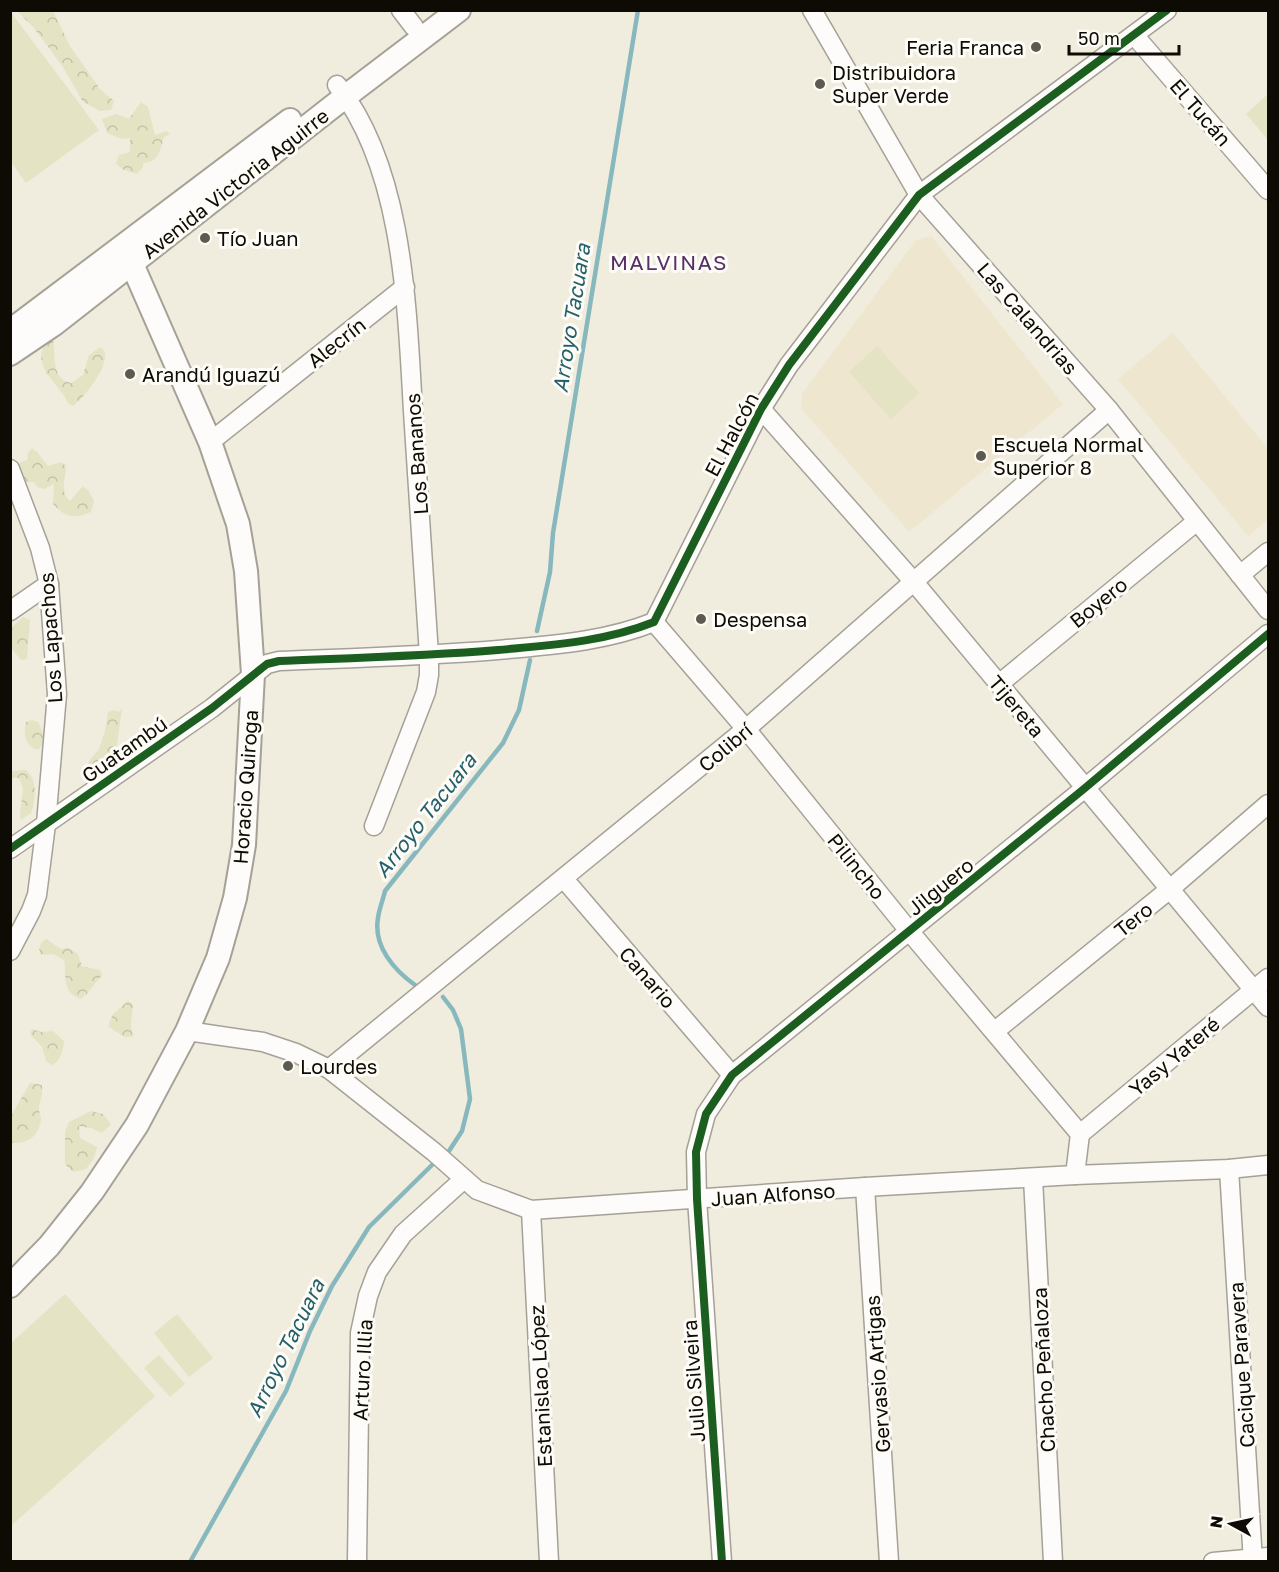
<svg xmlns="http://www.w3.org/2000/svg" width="1279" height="1572" font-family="'Golos Text',sans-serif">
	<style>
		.built { fill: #eee6ce }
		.forest { fill: url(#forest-crowns) }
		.garden { fill: #e4e4c5 }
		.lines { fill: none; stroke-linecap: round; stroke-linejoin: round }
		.stream { stroke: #87b8be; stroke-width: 4.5 }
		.minor-casing { stroke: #a5a197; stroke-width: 21 }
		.major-casing { stroke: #a5a197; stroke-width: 26 }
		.minor { stroke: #fdfcfa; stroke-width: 18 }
		.major { stroke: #fdfcfa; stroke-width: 22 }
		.cycleway-casing { stroke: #fefcf7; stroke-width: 11 }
		.cycleway { stroke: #1b5e20; stroke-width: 8 }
		.poi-dot { fill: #5d5a50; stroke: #fefcf7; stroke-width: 2 }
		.labels { text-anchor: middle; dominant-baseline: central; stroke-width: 6; stroke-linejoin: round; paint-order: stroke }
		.poi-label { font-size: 20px; fill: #0e0b04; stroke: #fefcf7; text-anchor: start }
		.street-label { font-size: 20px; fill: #0e0b04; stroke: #fefcf7 }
		.neighbourhood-label { font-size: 21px; letter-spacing: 1.5px; fill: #583067; stroke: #fefcf7 }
		.water-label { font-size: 21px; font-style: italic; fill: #24606b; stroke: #fefcf7 }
	</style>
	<defs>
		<pattern id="forest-crowns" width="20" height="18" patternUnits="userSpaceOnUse" patternTransform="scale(1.5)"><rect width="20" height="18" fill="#e4e4c5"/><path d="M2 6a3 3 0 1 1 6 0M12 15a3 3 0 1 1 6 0" fill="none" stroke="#c2c2a8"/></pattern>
	</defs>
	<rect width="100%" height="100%" fill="#f0ecde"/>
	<g class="built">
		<path d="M931,236l132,168 -154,128 -108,-124 1,-14 114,-154z"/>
		<path d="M1173,333l95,116v70l-20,17 -130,-157z"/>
	</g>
	<g class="forest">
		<path d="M17,11h36l17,35 30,43 14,12 -3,9 -11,1 -17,-9 -20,-35 -29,-39z"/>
		<path d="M141,102l7,5 7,28 11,-4 4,3 -6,3c-4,14 -5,25 -21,26v4l-6,7 -13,-4 -8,-6 3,-9 11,-3v-14l-8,1 -15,-6 -5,-14 14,-5 13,5z"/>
		<path d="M47,339l6,1c3,17 -2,39 18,43l12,-8 6,-20 12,-8 4,5c0,4 0,10 -2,14 -3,10 -22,35 -30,40l-5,-3c-9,-22 -39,-34 -21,-64z"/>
		<path d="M32,448l5,4 11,14 13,-4 5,4c0,13 -7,25 4,35l13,-15 5,4 6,11 -3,11c-18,7 -25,6 -38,-8l1,-20 -10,5 -7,-2 -3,-5h-12l-6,-18 11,-4 1,-7z"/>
		<path d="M23,617l7,3 -3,39 -6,1 -10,-12v-20z"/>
		<path d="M122,708l-5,37 -2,6 -15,10 -5,12 -5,1 -2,-12 11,-13 6,-18 3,-19 6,-2 5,2z"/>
		<path d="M32,720l6,2 8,18 -8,10c-13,-3 -15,-16 -12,-28z"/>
		<path d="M26,770c12,10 10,29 5,43l-10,7 -1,-6 3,-25 -4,-11h-6l-2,5v-12z"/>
		<path d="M46,939l15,10 7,-1 10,6 4,12 18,4 2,6c-8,7 -13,18 -21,23 -20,-7 -14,-22 -17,-39l-11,-6 -12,1 -2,-6 2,-6z"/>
		<path d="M128,1001l5,3 -2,21 2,12h-9l-16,-11 5,-12z"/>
		<path d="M32,1029l9,3 12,-1 11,10c-1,9 -3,20 -12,24l-6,-4 -4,-14 -12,-13z"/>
		<path d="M30,1083l12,2c1,13 -3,15 -3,24 0,3 2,7 2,10 -2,18 -14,25 -30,24v-27z"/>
		<path d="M91,1111l12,3 8,10 -9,9 -11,-5 -12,-2 1,12 17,9 -3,11 -8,11 -13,3 -8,-8v-32l4,-10z"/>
	</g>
	<g class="garden">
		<path d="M10,11l89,119 -73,53 -15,-21z"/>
		<path d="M1268,94v46l-22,-26z"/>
		<path d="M877,346l42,47 -28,26 -42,-47z"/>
		<path d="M65,1294l90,102 -144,130v-183z"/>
		<path d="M177,1314l36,44 -24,19 -35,-44z"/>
		<path d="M159,1355l26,29 -15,13 -26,-29z"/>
	</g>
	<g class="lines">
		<g class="stream">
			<path d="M537,631l13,-59 3,-39 85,-523"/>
			<path d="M415,985c-21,-15 -42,-39 -37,-67 1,-9 5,-18 7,-27l118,-148 16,-33 11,-50"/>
			<path d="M443,997l10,13 8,19 9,70 -8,32 -13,20"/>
			<path d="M190,1562l96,-171 24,-60 22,-45 37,-59 63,-62"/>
		</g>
		<defs>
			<g id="minor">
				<path d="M401,10l13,17"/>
				<path d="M812,10l107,185 190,215 159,200"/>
				<path d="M1134,35l134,155"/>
				<path d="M337,85c70,88 70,235 77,342 5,76 10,152 15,228v20l-3,17 -52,134"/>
				<path d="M761,409l153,173 354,425"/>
				<path d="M210,442l195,-155"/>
				<path d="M10,469l30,79 9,36 8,110 -11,130 -9,71 -6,16 -21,40"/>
				<path d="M1240,575l28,-23"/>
				<path d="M10,611l39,-27"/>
				<path d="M654,622l92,107 164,203 170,202 -5,41"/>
				<path d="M999,684l198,-163"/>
				<path d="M10,849l202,-141 55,-44 12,-3c73,-3 146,-5 219,-11 53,-5 106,-8 156,-28l107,-213 28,-44 130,-170 248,-185"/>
				<path d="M564,879l168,196"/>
				<path d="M187,1031l76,11 33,11 33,16 105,83 43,38 54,20 334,-23 210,-12 154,-6 39,-4"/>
				<path d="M995,1031l175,-142 98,-85"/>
				<path d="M329,1069l417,-340 363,-319"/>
				<path d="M1080,1134l188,-156"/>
				<path d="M1229,1169l24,393"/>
				<path d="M1033,1178l20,384"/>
				<path d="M865,1187l24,375"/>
				<path d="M531,1210l18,352"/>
				<path d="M357,1562l3,-229 8,-37 9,-24 26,-38 61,-55"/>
				<path d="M722,1562l-25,-363 -1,-47 10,-38 26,-39 353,-287 183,-154"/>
				<path d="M1213,1562l55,-5"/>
			</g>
			<g id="major">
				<path d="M10,331l280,-211"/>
				<path d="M10,354l43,-29 293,-229 113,-86"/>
				<path d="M10,1286l39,-40 43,-54 45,-67 50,-94 31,-73 17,-60 9,-53 9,-171 -7,-103 -8,-47 -28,-82 -78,-178 -11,-16"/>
			</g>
		</defs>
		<use href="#minor" class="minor-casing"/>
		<use href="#major" class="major-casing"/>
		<use href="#minor" class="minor"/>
		<use href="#major" class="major"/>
		<defs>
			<g id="cycleway">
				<path d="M10,849l202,-141 55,-44 12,-3c73,-3 146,-5 219,-11 53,-5 106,-8 156,-28l107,-213 28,-44 130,-170 248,-185"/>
				<path d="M722,1562l-25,-363 -1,-47 10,-38 26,-39 353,-287 183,-154"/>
			</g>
		</defs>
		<use href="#cycleway" class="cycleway-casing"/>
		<use href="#cycleway" class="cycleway"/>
	</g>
	<g class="poi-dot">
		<circle cx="1036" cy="47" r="6"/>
		<circle cx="820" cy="84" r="6"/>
		<circle cx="205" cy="238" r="6"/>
		<circle cx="130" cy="374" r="6"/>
		<circle cx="981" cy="456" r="6"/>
		<circle cx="701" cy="619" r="6"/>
		<circle cx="288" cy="1066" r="6"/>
	</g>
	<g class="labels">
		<g class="poi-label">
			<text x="1024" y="47" text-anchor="end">Feria Franca</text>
			<text x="832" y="72">Distribuidora<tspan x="832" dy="23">Super Verde</tspan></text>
			<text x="217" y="238">Tío Juan</text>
			<text x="142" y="374">Arandú Iguazú</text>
			<text x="993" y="444">Escuela Normal<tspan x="993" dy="23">Superior 8</tspan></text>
			<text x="713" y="619">Despensa</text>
			<text x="300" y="1066">Lourdes</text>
		</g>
		<g class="street-label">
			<text transform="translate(1201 112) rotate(49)">El Tucán</text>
			<text transform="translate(235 183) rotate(-38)">Avenida Victoria Aguirre</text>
			<text transform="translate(1028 318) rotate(49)">Las Calandrias</text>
			<text transform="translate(336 342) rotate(-38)">Alecrín</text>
			<text transform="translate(731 434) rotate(-62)">El Halcón</text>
			<text transform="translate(416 454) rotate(-94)">Los Bananos</text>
			<text transform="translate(1098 602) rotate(-39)">Boyero</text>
			<text transform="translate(50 638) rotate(-94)">Los Lapachos</text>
			<text transform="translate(1017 706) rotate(50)">Tijereta</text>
			<text transform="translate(725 747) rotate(-40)">Colibrí</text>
			<text transform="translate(124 749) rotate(-35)">Guatambú</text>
			<text transform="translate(245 787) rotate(-86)">Horacio Quiroga</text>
			<text transform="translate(857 866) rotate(51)">Pilincho</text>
			<text transform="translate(940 886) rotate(-39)">Jilguero</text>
			<text transform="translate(1133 919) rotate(-39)">Tero</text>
			<text transform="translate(648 977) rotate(49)">Canario</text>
			<text transform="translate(1174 1056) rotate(-40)">Yasy Yateré</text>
			<text transform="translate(773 1194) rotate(-4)">Juan Alfonso</text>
			<text transform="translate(1241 1365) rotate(-94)">Cacique Paravera</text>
			<text transform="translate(362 1370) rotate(-87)">Arturo Illia</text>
			<text transform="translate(1043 1370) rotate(-93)">Chacho Peñaloza</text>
			<text transform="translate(877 1374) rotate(-94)">Gervasio Artigas</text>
			<text transform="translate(693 1381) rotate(-94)">Julio Silveira</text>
			<text transform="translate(540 1386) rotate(-93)">Estanislao López</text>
		</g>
		<g class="neighbourhood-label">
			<text x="669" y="262">MALVINAS</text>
		</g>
		<g class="water-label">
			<text transform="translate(571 318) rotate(-81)">Arroyo Tacuara</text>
			<text transform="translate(425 815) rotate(-52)">Arroyo Tacuara</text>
			<text transform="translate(285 1348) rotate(-64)">Arroyo Tacuara</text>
		</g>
	</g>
	<rect width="1279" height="1572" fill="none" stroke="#0e0b04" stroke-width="24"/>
	<g transform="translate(1231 1524) rotate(278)" stroke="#fefcf7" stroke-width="4.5" paint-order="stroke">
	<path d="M0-4.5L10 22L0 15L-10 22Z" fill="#0e0b04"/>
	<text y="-9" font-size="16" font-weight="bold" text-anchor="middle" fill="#0e0b04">N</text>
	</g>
	<path d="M1069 45v9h110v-9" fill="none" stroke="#0e0b04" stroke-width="3"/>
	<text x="1078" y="45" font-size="18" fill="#0e0b04" stroke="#fefcf7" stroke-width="4.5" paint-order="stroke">50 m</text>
</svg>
